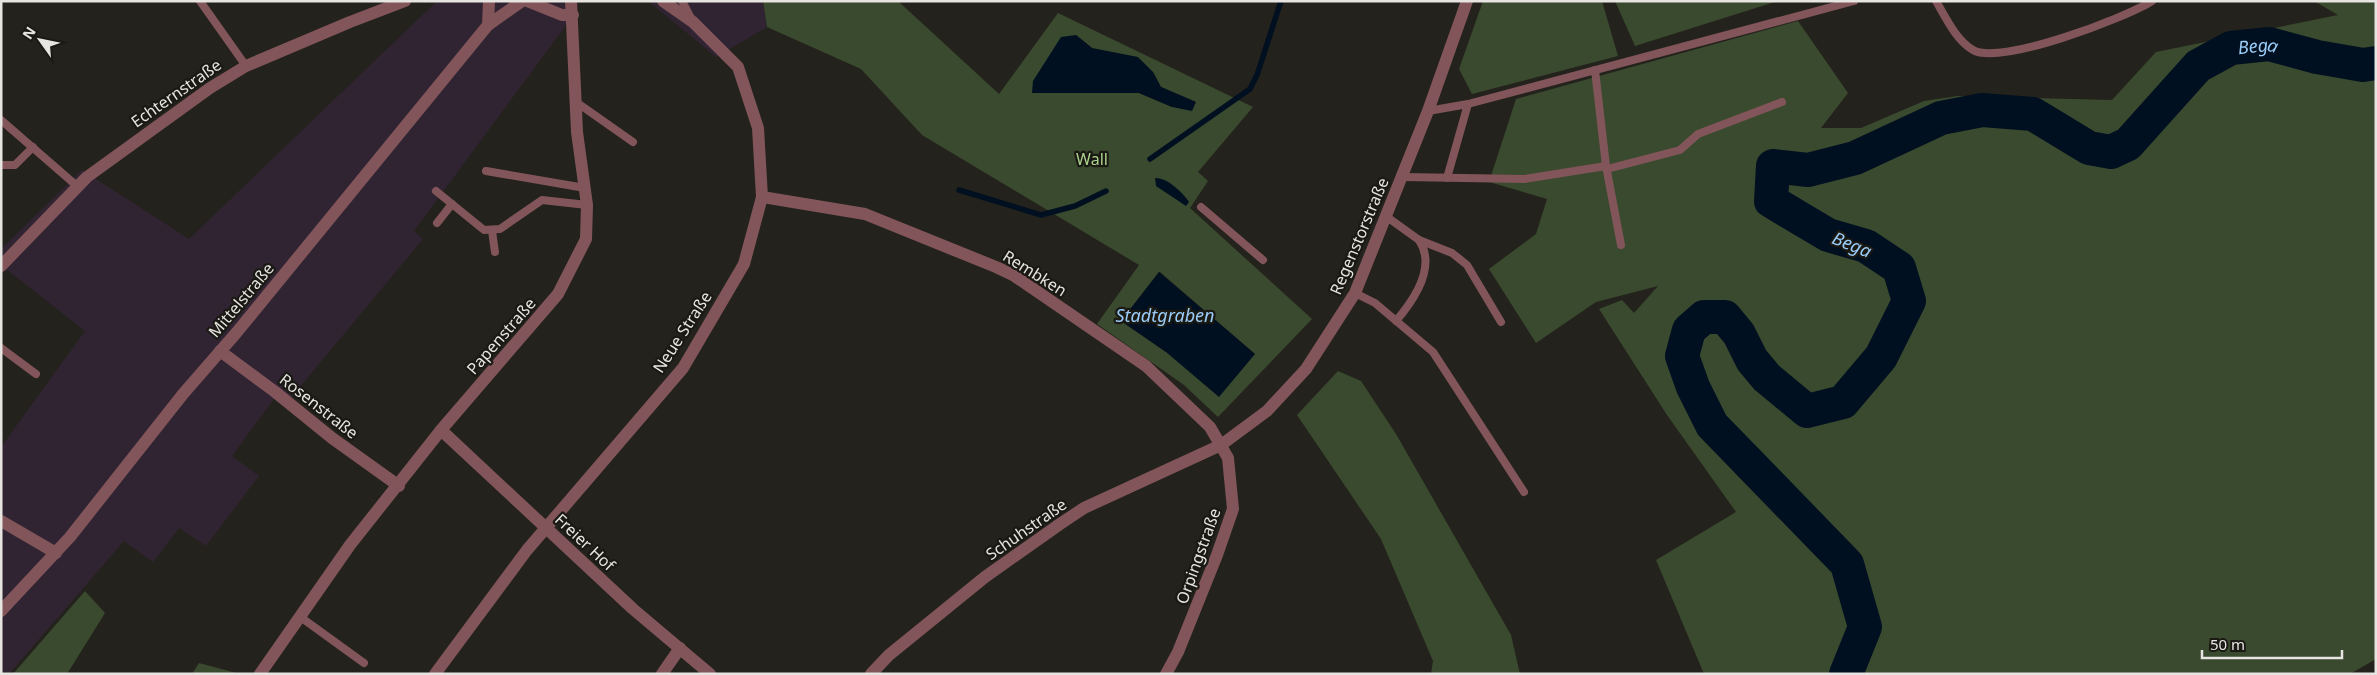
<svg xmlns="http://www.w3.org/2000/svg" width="2377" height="675" font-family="'Noto Sans',sans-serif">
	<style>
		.commercial { fill: #312432 }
		.green { fill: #3a4a2e; fill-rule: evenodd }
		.water { fill: #001020 }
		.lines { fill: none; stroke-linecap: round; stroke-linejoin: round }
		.stream { stroke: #001020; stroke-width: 5.5 }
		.river { stroke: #001020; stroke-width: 34 }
		.lane { stroke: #815559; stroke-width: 8 }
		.street { stroke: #815559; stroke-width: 12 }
		.labels { text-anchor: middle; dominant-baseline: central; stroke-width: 4.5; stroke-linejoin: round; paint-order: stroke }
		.street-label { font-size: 16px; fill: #e7e5e2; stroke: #1a1913 }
		.park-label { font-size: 16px; fill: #acd38e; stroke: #1a1913 }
		.water-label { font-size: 18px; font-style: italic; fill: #9accf8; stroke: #1a1913 }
	</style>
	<rect width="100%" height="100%" fill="#24221c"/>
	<g class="commercial">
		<path d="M437,1h140l-13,27 -150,203 9,8 -134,161 -10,-8 -47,64 27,20 -53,70 -27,-18 -26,34 -29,-21 -115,133h-8v-227l84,-116 -84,-66v-16l81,-79 107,69z"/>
		<path d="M648,1h115l4,26 -51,30z"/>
	</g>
	<g class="green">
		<path d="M763,1h135l101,93 59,-81 195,94 -55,65 10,9 -18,27 122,111 -94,98 -34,-32 -87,-61 42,-59 -217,-130 -61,-66 -94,-42zM1076,35l16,13 61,24 8,15 35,15 -24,5 -33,-14h-107zM1159,272h1l95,82 -89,-2 -45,-31z"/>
		<path d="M1483,1h119l16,55 -146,38 -13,-25z"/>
		<path d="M1615,1h163l-143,45z"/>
		<path d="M2314,1h62v658l-26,15h-646l-48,-114 80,-48 -69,-97 -68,-106 23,-9 12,13 24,-27 -62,16 -60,41 -47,-74 47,-35 11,-35 -58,-17 27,-83 282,-78 50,72 -27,35h40l63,-27 34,-5 154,4 44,-48 182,-37z"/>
		<path d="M1338,371l23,10 35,53 115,201 9,39h-89l2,-13 -52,-122 -84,-124z"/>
		<path d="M85,591l20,22 -38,61h-54z"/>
		<path d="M199,663l41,11h-48z"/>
	</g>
	<g class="water">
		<path d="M1076,35l16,13 46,9 15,15 8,15 35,15 -4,9 -20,-4 -33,-14h-107l1,-12 28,-44z"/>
		<path d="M1155,178c12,-1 28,15 34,24l-3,4 -30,-20z"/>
		<path d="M1159,272l96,82 -36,43 -53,-45 -45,-31z"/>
	</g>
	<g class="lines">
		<g class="stream">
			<path d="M1150,159l100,-70 7,-14 24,-74"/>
			<path d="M959,190l82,25 34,-9 31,-15"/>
		</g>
		<path class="river" id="s1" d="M1846,674l19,-47 -18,-63 -135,-139 -19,-38 -11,-31 7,-26 15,-13h21l14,17 13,26 15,18 40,33 36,-9 38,-45 28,-56 -10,-33 -33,-22 -38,-11 -57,-34 2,-35 35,4 47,-12 86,-40 41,-8 51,4 56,34 22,4 17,-8 70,-78 33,-18 38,-4 48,13 46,8 13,-2"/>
		<g class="lane">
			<path d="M200,1l46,65"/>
			<path d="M682,1l9,17"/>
			<path d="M1936,1c10,17 20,39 37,49 27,16 152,-32 179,-49"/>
			<path d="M1595,70l11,96"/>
			<path d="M576,102l57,40"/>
			<path d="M1428,111l40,-7 386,-103"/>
			<path d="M1,120l76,66"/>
			<path d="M1,165h14l18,-18"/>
			<path d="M1607,169l73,-19 18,-16 84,-32"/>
			<path d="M486,171l99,17"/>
			<path d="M1403,177l121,2 82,-13 15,79"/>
			<path d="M1447,178l21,-74"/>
			<path d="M436,191l48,39 16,-1 42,-29 45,5"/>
			<path d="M1201,207l62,53"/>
			<path d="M1387,217l32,23 33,13 15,12 34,57"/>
			<path d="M437,223l15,-19"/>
			<path d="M492,231l3,21"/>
			<path d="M1355,293l20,10 58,49 91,140"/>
			<path d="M1396,321c18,-21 41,-54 23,-81"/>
			<path d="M1,348l35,26"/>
			<path d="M299,616l65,47"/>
		</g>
		<g class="street">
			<path d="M527,1l35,14h11"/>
			<path d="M488,25l1,-24"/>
			<path d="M762,197l103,17 131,53 17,8 133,91 64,61 18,31 5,51 -16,46 -39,97 -12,22"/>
			<path d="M1,266l86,-89 123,-89 36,-22 104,-44 55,-21"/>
			<path d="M220,351l54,40 58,47 67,48"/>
			<path d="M441,430l192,179 77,65"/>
			<path d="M1,521l55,32"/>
			<path d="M1,611l69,-74 113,-143 54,-62 251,-307 34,-24"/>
			<path d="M260,674l90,-129 91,-115 117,-136 28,-55 1,-34 -10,-73 -6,-131"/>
			<path d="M435,674l92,-124 156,-182 61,-104 18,-67 -4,-69 -20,-61 -45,-45 -30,-21"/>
			<path d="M662,674l18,-26"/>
			<path d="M871,674l18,-19 96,-78 75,-53 24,-16 137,-63 46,-34 39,-42 49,-76 73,-182 39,-110"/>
		</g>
	</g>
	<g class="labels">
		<g class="street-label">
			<text transform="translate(176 93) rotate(-35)">Echternstraße</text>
			<text transform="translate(1359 236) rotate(-67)">Regenstorstraße</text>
			<text transform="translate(1035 273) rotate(32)">Rembken</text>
			<text transform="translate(241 300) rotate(-50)">Mittelstraße</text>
			<text transform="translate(682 332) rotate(-57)">Neue Straße</text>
			<text transform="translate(501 336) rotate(-49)">Papenstraße</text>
			<text transform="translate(319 406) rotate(38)">Rosenstraße</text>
			<text transform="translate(1026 529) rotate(-35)">Schuhstraße</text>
			<text transform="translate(585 542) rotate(43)">Freier Hof</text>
			<text transform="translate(1198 556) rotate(-70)">Orpingstraße</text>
		</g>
		<g class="park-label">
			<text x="1092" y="159">Wall</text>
		</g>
		<g class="water-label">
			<text stroke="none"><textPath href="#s1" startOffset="1501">Bega</textPath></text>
			<text transform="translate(1852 244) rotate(22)">Bega</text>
			<text x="1165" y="315">Stadtgraben</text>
		</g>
	</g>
	<rect width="2377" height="675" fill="none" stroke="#e7e5e2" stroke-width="5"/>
	<g transform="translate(40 40) rotate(303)" stroke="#1a1913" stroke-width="4" paint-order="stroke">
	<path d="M0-4L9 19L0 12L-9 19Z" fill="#e7e5e2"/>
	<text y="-8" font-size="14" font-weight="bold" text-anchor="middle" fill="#e7e5e2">N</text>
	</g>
	<path d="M2202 650v8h140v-8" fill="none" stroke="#e7e5e2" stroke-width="2.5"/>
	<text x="2210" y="650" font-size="15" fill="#e7e5e2" stroke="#1a1913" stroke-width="4" paint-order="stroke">50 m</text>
</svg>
